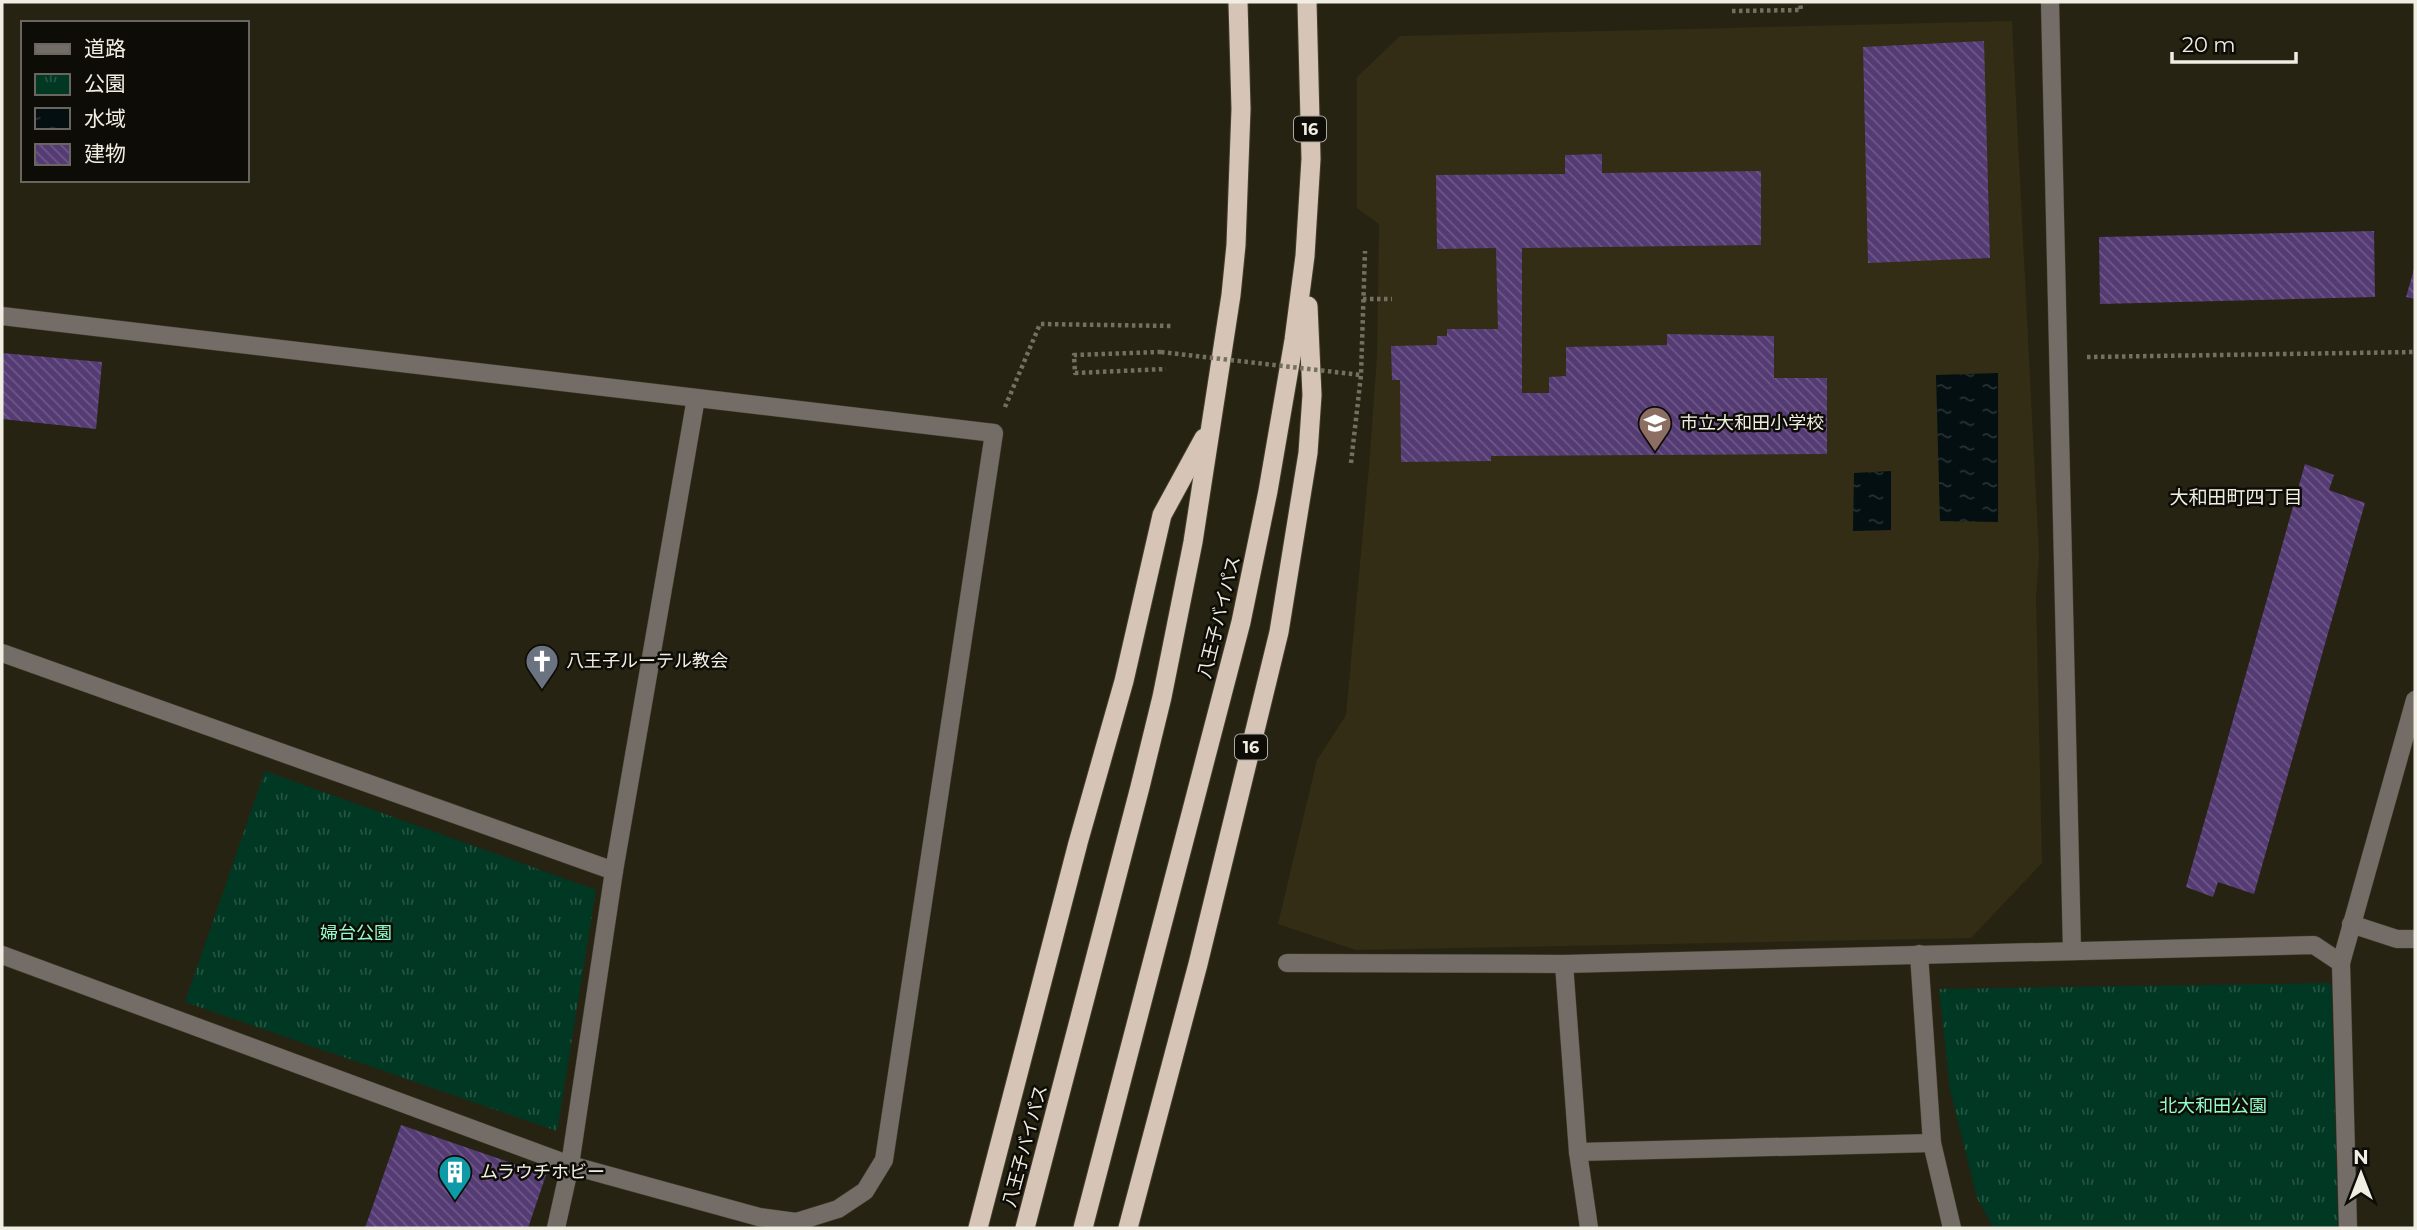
<svg xmlns="http://www.w3.org/2000/svg" width="2417" height="1230" font-family="Montserrat,'Noto Sans JP',sans-serif">
	<style>
		.built { fill: #322d14 }
		.park { fill: url(#park-tufts) }
		.water { fill: url(#water-ripples) }
		.building { fill: url(#building-back-hatch) }
		.lines { fill: none; stroke-linecap: round; stroke-linejoin: round }
		.minor-casing { stroke: #433f2f; stroke-width: 19 }
		.tertiary-casing { stroke: #433f2f; stroke-width: 19 }
		.trunk-casing { stroke: #433f2f; stroke-width: 21 }
		.path { stroke: #737061; stroke-width: 4.5; stroke-dasharray: 3.5 3.5; stroke-linecap: butt }
		.minor { stroke: #746c66; stroke-width: 18 }
		.tertiary { stroke: #746c66; stroke-width: 18 }
		.trunk { stroke: #d6c4b6; stroke-width: 19 }
		.path-bridge { stroke: #737061; stroke-width: 4.5; stroke-dasharray: 3.5 3.5; stroke-linecap: butt }
		.labels { text-anchor: middle; dominant-baseline: central; stroke-width: 5; stroke-linejoin: round; paint-order: stroke }
		.shield { fill: #0e0c06; stroke: #acaaa1; stroke-width: 2 }
		.shield-label { font-size: 16px; font-weight: bold; fill: #f0eee3 }
		.poi-label { font-size: 18px; fill: #f0eee3; stroke: #0e0c06; text-anchor: start }
		.street-label { font-size: 18px; fill: #f0eee3; stroke: #0e0c06 }
		.park-label { font-size: 18px; fill: #93fdc9; stroke: #0e0c06 }
		.neighbourhood-label { font-size: 19px; fill: #f0eee3; stroke: #0e0c06 }
	</style>
	<defs>
		<pattern id="park-tufts" width="24" height="20" patternUnits="userSpaceOnUse" patternTransform="scale(1.75)"><rect width="24" height="20" fill="#003823"/><path d="M3 7l-1-3M5 7V3M7 7l1-3M15 17l-1-3M17 17v-4M19 17l1-3" fill="none" stroke="#265543"/></pattern>
		<pattern id="water-ripples" width="26" height="14" patternUnits="userSpaceOnUse" patternTransform="scale(1.75)"><rect width="26" height="14" fill="#040f11"/><path d="M2 4q2-2 4 0t4 0M15 11q2-2 4 0t4 0" fill="none" stroke="#293234"/></pattern>
		<pattern id="building-back-hatch" width="6" height="6" patternUnits="userSpaceOnUse" patternTransform="scale(1.75)"><rect width="6" height="6" fill="#553b73"/><path d="M-1 5l2 2M0 0l6 6M5-1l2 2" fill="none" stroke="#6e5887"/></pattern>
	</defs>
	<rect width="100%" height="100%" fill="#272312"/>
	<path class="built" d="M2012,21l27,535 -3,41 6,266 -71,75 -615,12 -78,-26 39,-164 29,-45 23,-249 8,-109 2,-133 -22,-16v-131l43,-41z"/>
	<g class="park">
		<path d="M265,771l331,119 -39,241 -372,-129z"/>
		<path d="M2331,983l7,245h-344l-17,-30 -27,-108 -11,-101z"/>
	</g>
	<g class="water">
		<path d="M1998,373v149l-58,-1 -4,-146z"/>
		<path d="M1891,471v59l-38,1 1,-58z"/>
	</g>
	<g class="building">
		<path d="M1984,41l6,217 -122,5 -5,-216z"/>
		<path d="M1602,154v19l159,-2v74l-239,3v145h27v-16l17,-1v-29l101,-2v-11l107,2v42h53v76l-336,2v5l-90,1 -1,-82h-8l-1,-34 46,-1v-9h10v-7h51l-2,-81 -59,1 -1,-74 129,-1v-19z"/>
		<path d="M2374,231l1,66 -275,7 -1,-67z"/>
		<path d="M2415,266v33l-9,-2z"/>
		<path d="M2,353l100,9 -6,67 -94,-10z"/>
		<path d="M2305,464l29,11 -5,15 36,13 -111,391 -36,-12 -5,15 -27,-10z"/>
		<path d="M401,1125l145,50 -18,53h-163z"/>
	</g>
	<g class="lines">
		<defs>
			<g id="minor">
				<path d="M2,316l992,117 -110,727 -19,31 -27,18 -42,13 -37,-5 -189,-52 -568,-210"/>
				<path d="M2,653l612,218"/>
				<path d="M2351,924l46,15h18"/>
				<path d="M1919,954l13,189 20,85"/>
				<path d="M1287,963l277,1 750,-19 27,18"/>
				<path d="M1564,964l14,188 11,76"/>
				<path d="M1578,1152l354,-9"/>
				<path d="M556,1228l14,-63 44,-294 82,-473"/>
				<path d="M2348,1228l-7,-265 74,-263"/>
			</g>
			<path id="tertiary" d="M2050,2l22,949"/>
			<g id="trunk">
				<path d="M978,1228l100,-385 46,-162 38,-166 42,-77"/>
				<path d="M1025,1228l115,-441 22,-90 31,-155 38,-247 5,-50 5,-136 -3,-107"/>
				<path d="M1083,1228l158,-606 27,-131 26,-151 11,-84 6,-97 -4,-157"/>
				<path d="M1128,1228l70,-264 81,-332 29,-179 4,-58 -4,-89"/>
			</g>
		</defs>
		<use href="#minor" class="minor-casing"/>
		<use href="#tertiary" class="tertiary-casing"/>
		<use href="#trunk" class="trunk-casing"/>
		<g class="path">
			<path d="M1732,11l69,-1 -1,-8"/>
			<path d="M1363,299h29"/>
			<path d="M1161,352l-87,3 1,18 91,-4"/>
			<path d="M2087,357l328,-5"/>
			<path d="M1005,407l35,-83 133,2"/>
			<path d="M1351,463l10,-88 4,-124"/>
		</g>
		<use href="#minor" class="minor"/>
		<use href="#tertiary" class="tertiary"/>
		<use href="#trunk" class="trunk"/>
		<path class="path-bridge" d="M1161,352l200,23"/>
	</g>
	<defs>
		<symbol id="school-pin" viewBox="-11 -11 22 30"><path d="M0 17L-7.5 6A9.5 9.5 0 1 1 7.5 6Z" fill="#8d6e63" stroke="#0e0c06"/><path d="M0-5L7-2L0 1L-7-2ZM-4 1L0 2.5L4 1V4Q0 6-4 4Z" fill="#fff"/></symbol>
		<symbol id="church-pin" viewBox="-11 -11 22 30"><path d="M0 17L-7.5 6A9.5 9.5 0 1 1 7.5 6Z" fill="#6b7280" stroke="#0e0c06"/><path d="M-1.2-6h2.4v3.5h3.3v2.4h-3.3V6h-2.4V-.1h-3.3v-2.4h3.3Z" fill="#fff"/></symbol>
		<symbol id="building-pin" viewBox="-11 -11 22 30"><path d="M0 17L-7.5 6A9.5 9.5 0 1 1 7.5 6Z" fill="#0f9aa8" stroke="#0e0c06"/><path d="M-4-6H4V6H1V3H-1V6H-4ZM-2.5-4.3h1.7v1.8h-1.7ZM.8-4.3h1.7v1.8H.8ZM-2.5-1h1.7V.8h-1.7ZM.8-1h1.7V.8H.8Z" fill="#fff"/></symbol>
	</defs>
	<g fill-rule="evenodd">
		<use href="#school-pin" x="1636" y="404" width="38" height="52"/>
		<use href="#church-pin" x="523" y="642" width="38" height="52"/>
		<use href="#building-pin" x="436" y="1153" width="38" height="52"/>
	</g>
	<g class="labels">
		<g class="shield">
			<rect x="1294" y="116.5" width="32" height="25" rx="5"/>
			<rect x="1235" y="734.5" width="32" height="25" rx="5"/>
		</g>
		<g class="shield-label">
			<text x="1310" y="129">16</text>
			<text x="1251" y="747">16</text>
		</g>
		<g class="poi-label">
			<text x="1680" y="423">市立大和田小学校</text>
			<text x="566" y="661">八王子ルーテル教会</text>
			<text x="480" y="1172">ムラウチホビー</text>
		</g>
		<g class="street-label">
			<text transform="translate(1219 617) rotate(-76)">八王子バイパス</text>
			<text transform="translate(1025 1146) rotate(-75)">八王子バイパス</text>
		</g>
		<g class="park-label">
			<text x="356" y="933">婦台公園</text>
			<text x="2213" y="1106">北大和田公園</text>
		</g>
		<g class="neighbourhood-label">
			<text x="2236" y="497">大和田町四丁目</text>
		</g>
	</g>
	<rect width="2417" height="1230" fill="none" stroke="#f0eee3" stroke-width="7"/>
	<rect x="21" y="21" width="228" height="161" fill="#0e0c06" stroke="#68665e" stroke-width="2"/>
	<rect x="35" y="44" width="35" height="10" fill="#746c66" stroke="#68665e" stroke-width="2"/>
	<text x="84" y="56" font-size="21" fill="#f0eee3">道路</text>
	<rect x="35" y="74" width="35" height="21" fill="url(#park-tufts)" stroke="#68665e" stroke-width="2"/>
	<text x="84" y="91" font-size="21" fill="#f0eee3">公園</text>
	<rect x="35" y="108" width="35" height="21" fill="url(#water-ripples)" stroke="#68665e" stroke-width="2"/>
	<text x="84" y="126" font-size="21" fill="#f0eee3">水域</text>
	<rect x="35" y="144" width="35" height="21" fill="url(#building-back-hatch)" stroke="#68665e" stroke-width="2"/>
	<text x="84" y="161" font-size="21" fill="#f0eee3">建物</text>
	<g transform="translate(2361 1174)" stroke="#0e0c06" stroke-width="5" paint-order="stroke">
	<path d="M0-5L12 26L0 18L-12 26Z" fill="#f0eee3"/>
	<text y="-10" font-size="19" font-weight="bold" text-anchor="middle" fill="#f0eee3">N</text>
	</g>
	<path d="M2172 52v10h124v-10" fill="none" stroke="#f0eee3" stroke-width="3.5"/>
	<text x="2182" y="52" font-size="21" fill="#f0eee3" stroke="#0e0c06" stroke-width="5" paint-order="stroke">20 m</text>
</svg>
